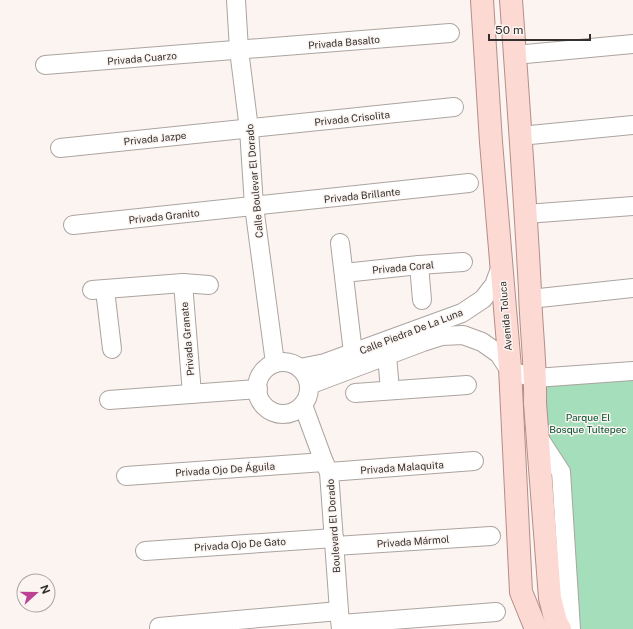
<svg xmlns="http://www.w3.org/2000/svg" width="633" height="629" font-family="'Public Sans',sans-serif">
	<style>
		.green { fill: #a5debb }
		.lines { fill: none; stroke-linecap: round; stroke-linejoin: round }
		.minor-casing { stroke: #aba4a0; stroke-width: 20 }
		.major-casing { stroke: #b58d88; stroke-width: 24 }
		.minor { stroke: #fff; stroke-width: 18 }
		.major { stroke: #fdd9d4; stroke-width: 22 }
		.labels { text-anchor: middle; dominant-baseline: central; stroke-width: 3; stroke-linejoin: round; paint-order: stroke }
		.street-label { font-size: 10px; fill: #322f2e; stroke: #fbf4f0 }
		.park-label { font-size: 10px; fill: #01512f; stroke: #fbf4f0 }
	</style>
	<rect width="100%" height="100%" fill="#fbf4f0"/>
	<path class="green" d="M633,373v256h-69l-26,-248z"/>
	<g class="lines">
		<defs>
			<g id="minor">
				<path d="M236,0l3,50 10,79 5,77 21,157"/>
				<path d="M515,55l118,-11"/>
				<path d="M45,65l405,-32"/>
				<path d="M520,136l113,-11"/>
				<path d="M60,148l394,-41"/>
				<path d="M526,214l107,-8"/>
				<path d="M73,225l396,-42"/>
				<path d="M340,243l13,110"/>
				<path d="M419,265l3,35"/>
				<path d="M344,273l75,-8 44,-3"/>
				<path d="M183,283l9,111"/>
				<path d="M92,290l91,-7 26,2"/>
				<path d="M105,290l7,59"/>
				<path d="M530,299l103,-11"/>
				<path d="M387,356l3,34"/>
				<circle cx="283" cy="388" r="26"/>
				<path d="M300,368l25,-5 137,-50 21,-14 11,-14 7,-19"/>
				<path d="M309,385l114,-43 19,-6 21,-1 19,7 17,12 11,17 25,7 98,-7"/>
				<path d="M355,393l112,-8"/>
				<path d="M109,400l149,-11"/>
				<path d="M303,405l21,57 5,10 10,139 2,18"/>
				<path d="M537,435l24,37 10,157"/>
				<path d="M329,472l145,-11"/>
				<path d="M126,476l198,-14"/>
				<path d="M335,546l156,-10"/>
				<path d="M145,551l189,-13"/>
				<path d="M341,624l155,-12"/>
				<path d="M159,627l180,-16"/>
			</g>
			<g id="major">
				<path d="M482,0l9,142 19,226 11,224 15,37"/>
				<path d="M511,0c7,97 14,194 19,291 1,38 6,75 5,112l15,195 6,24 4,7"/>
			</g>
		</defs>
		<use href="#minor" class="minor-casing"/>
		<use href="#major" class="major-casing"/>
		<use href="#minor" class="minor"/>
		<use href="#major" class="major"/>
	</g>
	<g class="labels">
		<g class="street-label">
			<text transform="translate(344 42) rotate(-5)">Privada Basalto</text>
			<text transform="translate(142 58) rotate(-5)">Privada Cuarzo</text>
			<text transform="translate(352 118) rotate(-6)">Privada Crisolita</text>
			<text transform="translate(155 138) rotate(-6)">Privada Jazpe</text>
			<text transform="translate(254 181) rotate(-95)">Calle Boulevar El Dorado</text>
			<text transform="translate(362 195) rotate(-6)">Privada Brillante</text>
			<text transform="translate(164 216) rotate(-6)">Privada Granito</text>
			<text transform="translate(403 267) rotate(-5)">Privada Coral</text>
			<text transform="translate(505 316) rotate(-95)">Avenida Toluca</text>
			<text transform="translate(411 331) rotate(-21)">Calle Piedra De La Luna</text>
			<text transform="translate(187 339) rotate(-95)">Privada Granate</text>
			<text transform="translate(402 467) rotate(-4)">Privada Malaquita</text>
			<text transform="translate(225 469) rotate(-4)">Privada Ojo De Águila</text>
			<text transform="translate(333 526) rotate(-94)">Boulevard El Dorado</text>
			<text transform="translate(413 541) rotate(-4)">Privada Mármol</text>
			<text transform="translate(240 544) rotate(-4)">Privada Ojo De Gato</text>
		</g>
		<g class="park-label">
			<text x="588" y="417">Parque El<tspan x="588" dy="12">Bosque Tultepec</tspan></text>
		</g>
	</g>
	<g transform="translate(36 593) rotate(69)"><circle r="19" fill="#fbf4f0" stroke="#aba5a2"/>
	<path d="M0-3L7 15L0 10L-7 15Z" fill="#bb4295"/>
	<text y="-6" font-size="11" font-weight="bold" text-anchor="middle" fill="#322f2e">N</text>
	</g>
	<path d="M489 34v6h101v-6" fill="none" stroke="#322f2e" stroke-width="2"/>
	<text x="495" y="34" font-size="12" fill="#322f2e" stroke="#fbf4f0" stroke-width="3" paint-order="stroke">50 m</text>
</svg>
